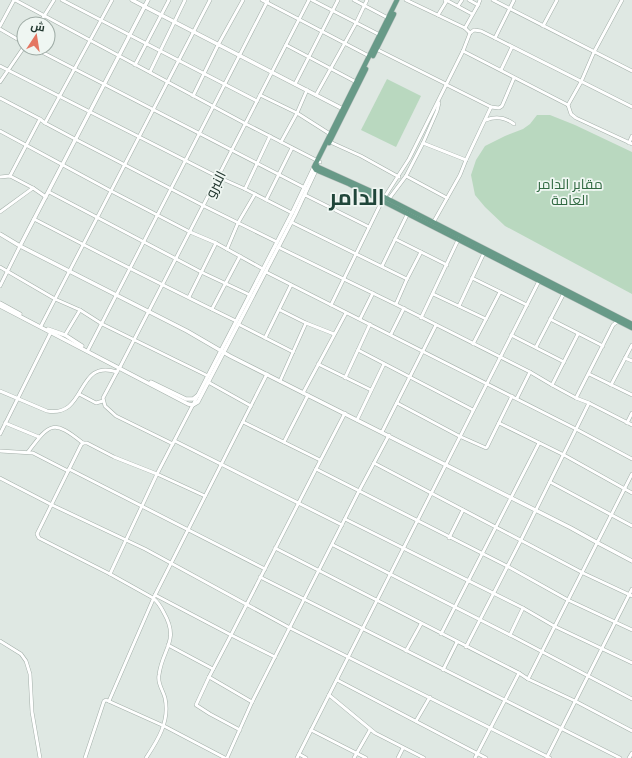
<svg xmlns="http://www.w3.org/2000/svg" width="632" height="758" font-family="'Golos Text',Cairo,sans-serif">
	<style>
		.green { fill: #b9d8bf }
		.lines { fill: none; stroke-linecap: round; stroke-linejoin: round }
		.minor-casing { stroke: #a3afa9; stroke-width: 4 }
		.tertiary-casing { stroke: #a3afa9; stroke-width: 4.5 }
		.primary-casing { stroke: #bdc3c1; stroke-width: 5.5 }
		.minor { stroke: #fff; stroke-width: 3 }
		.tertiary { stroke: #fff; stroke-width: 3.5 }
		.primary { stroke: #689a88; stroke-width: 4.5 }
		.labels { text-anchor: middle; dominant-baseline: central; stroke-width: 3.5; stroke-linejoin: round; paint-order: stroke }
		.park-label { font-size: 14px; fill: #306941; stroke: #eff6f2 }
		.street-label { font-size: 14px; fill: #22372f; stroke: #eff6f2 }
		.town-label { font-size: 22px; font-weight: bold; fill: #20463a; stroke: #eff6f2 }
	</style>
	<rect width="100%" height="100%" fill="#dfe8e3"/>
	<g class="green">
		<path d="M387,79l34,17 -25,51 -35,-17z"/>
		<path d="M537,115h13l25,10 57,27v142l-127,-68 -20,-19 -10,-12 -4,-20 5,-15 9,-14 20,-10 18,-7 7,-5z"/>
	</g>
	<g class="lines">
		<defs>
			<g id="minor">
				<path d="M15,0l231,124 74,38"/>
				<path d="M62,0l195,101"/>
				<path d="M262,0l107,56"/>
				<path d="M312,0l68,35"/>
				<path d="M354,0l34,18"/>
				<path d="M406,0l59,28 5,5"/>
				<path d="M446,0l26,14"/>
				<path d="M469,0l9,5"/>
				<path d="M493,0l139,71"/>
				<path d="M622,0l-28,52 -13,30 -13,23 3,9 5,4 56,26"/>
				<path d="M458,6l4,-6"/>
				<path d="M438,15l8,-13 -1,-2"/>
				<path d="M39,24l15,-24"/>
				<path d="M0,26l14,-26"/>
				<path d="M543,26l14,-26"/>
				<path d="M465,28l13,-23 2,-5"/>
				<path d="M0,29l24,14"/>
				<path d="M495,38l19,-38"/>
				<path d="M286,45l70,37"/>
				<path d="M34,48l271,140"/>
				<path d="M376,49l70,35"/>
				<path d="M463,51l105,54"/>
				<path d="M135,65l34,-65"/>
				<path d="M0,66l218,111 27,12 47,24"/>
				<path d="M501,70l11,-23"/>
				<path d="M150,72l35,-72"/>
				<path d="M0,82l24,-35"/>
				<path d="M295,84l43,-84"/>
				<path d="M447,85l44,22 8,1 3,-2 12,-28"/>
				<path d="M260,95l37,18 33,21"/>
				<path d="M316,95l40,-72 11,-23"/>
				<path d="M193,96l25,-51 25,-45"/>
				<path d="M0,98l40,21 5,4 30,16 129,67 73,36"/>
				<path d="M486,120c10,-4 20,-2 28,4"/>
				<path d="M45,123l67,-123"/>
				<path d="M0,131l111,60 79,41 26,11 47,26"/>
				<path d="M281,142l16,-29 10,-23"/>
				<path d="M330,142l31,14 38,21"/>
				<path d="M423,143l14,-32 2,-8"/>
				<path d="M629,143l3,-7"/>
				<path d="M10,176l30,-57"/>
				<path d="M406,176l41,22"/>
				<path d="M0,177l10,-1 23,12 13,9"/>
				<path d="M245,189l25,-53"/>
				<path d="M49,192l152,80 49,23"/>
				<path d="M305,195l64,32"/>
				<path d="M266,200l26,-52"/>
				<path d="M388,200l18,-24 17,-33 43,17"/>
				<path d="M0,212l33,-24"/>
				<path d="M34,219c67,35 134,69 202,102"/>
				<path d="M291,222l116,57 14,-27"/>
				<path d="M433,223l27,-48 6,-15 25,-53"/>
				<path d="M395,239l52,26"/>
				<path d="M278,247l119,58 133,67 22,13 24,13 13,5 43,22"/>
				<path d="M227,249l11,-26 17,-29"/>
				<path d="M382,266l25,-51v-2"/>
				<path d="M0,267l55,32 25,11 22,14 106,52"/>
				<path d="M266,272l310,157 56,30"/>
				<path d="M472,278l55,27"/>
				<path d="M0,286l20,-40"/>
				<path d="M433,294l53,25"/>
				<path d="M189,297l27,-54"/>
				<path d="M396,304l11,-25"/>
				<path d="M331,305l51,-104 27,-42 54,-108 7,-18 4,-3 7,1 14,7 137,69"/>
				<path d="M459,306l25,-53"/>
				<path d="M212,309l28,-53"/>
				<path d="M280,310l26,13 28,11"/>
				<path d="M421,318l38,-80"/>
				<path d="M360,319l13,-26"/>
				<path d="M550,319l53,27"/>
				<path d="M238,324l55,28"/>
				<path d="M41,326l169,-326"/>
				<path d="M391,334l13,-26"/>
				<path d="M65,335l15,-25"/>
				<path d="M511,335l53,27"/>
				<path d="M265,338l26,-53"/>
				<path d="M473,344l27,-52"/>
				<path d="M536,347l28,-54"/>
				<path d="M88,350l180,-350"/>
				<path d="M358,350l115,60"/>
				<path d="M625,358l7,3"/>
				<path d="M318,364l53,26"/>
				<path d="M120,367l189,-367"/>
				<path d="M119,368l-16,30 2,8 11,10 57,28"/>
				<path d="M589,374l43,21"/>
				<path d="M345,378l25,-54"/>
				<path d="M280,381l26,-58"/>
				<path d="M208,382l43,24"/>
				<path d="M552,385l26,-51"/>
				<path d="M611,385l21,-40"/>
				<path d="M0,391l47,20c41,7 28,-53 70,-39"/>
				<path d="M303,393l43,-80"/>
				<path d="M79,394l17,9 7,-2"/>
				<path d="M517,398l13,-26"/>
				<path d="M576,398l37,-73 5,-4"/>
				<path d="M397,403l62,33 27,12 1,-1 25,-51"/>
				<path d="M357,420l27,-56"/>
				<path d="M243,422l77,38"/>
				<path d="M5,423l34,14"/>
				<path d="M499,423l65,32 68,38"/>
				<path d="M627,423l5,-10"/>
				<path d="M382,432l54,-107"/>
				<path d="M0,434l51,-102"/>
				<path d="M175,441l167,84"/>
				<path d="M284,442l24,-47"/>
				<path d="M0,451l33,2 35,18"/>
				<path d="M28,452c22,-29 25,-33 55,-9"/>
				<path d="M374,463l209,110 49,23"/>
				<path d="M69,469l196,100"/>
				<path d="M316,469l29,-56"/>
				<path d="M0,478l52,27 93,44 145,79 260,130"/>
				<path d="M550,482l82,44"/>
				<path d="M345,519l178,89 31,18 78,37"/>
				<path d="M449,538l14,-28"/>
				<path d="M333,545l181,92 118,62"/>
				<path d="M275,548l244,125 9,6 47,22 57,30"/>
				<path d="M110,574l-71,-36 -2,-4 44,-89 2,-2h4l27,14 43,17 48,22"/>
				<path d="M260,577l360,181"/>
				<path d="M155,595l76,40 85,-166 191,97 61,34 64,30"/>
				<path d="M441,634l98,-191"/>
				<path d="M510,635l13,-27"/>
				<path d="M0,641l21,13 5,7 4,13 2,38 8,46"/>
				<path d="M168,645l45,24"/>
				<path d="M466,647l55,-107 68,-137"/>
				<path d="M406,651l15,-27"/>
				<path d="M443,670l14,-28"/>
				<path d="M209,677l-13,28 14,9 30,16"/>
				<path d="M528,679l104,-205"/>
				<path d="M337,680l149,78"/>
				<path d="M329,695l46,38 49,25"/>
				<path d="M109,701l46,-106 112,-221"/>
				<path d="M252,702l-43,-25 22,-42 44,22"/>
				<path d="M416,721l14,-24"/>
				<path d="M311,730l55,28"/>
				<path d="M299,754l7,4"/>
				<path d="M547,757l85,-168"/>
				<path d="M85,758l19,-57 2,-1 58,26 61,32"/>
				<path d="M146,758c12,-18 24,-37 19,-60 -2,-8 -8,-15 -6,-23 3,-26 21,-34 5,-62 -3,-6 -6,-11 -11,-15l-43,-24 47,-100 41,-79"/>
				<path d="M227,758l25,-56 107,-211 30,-56"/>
				<path d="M297,758l243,-479"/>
				<path d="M354,758l16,-28"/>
				<path d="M398,758l5,-10"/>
				<path d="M475,758l44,-85"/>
				<path d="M629,758l3,-5"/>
			</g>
			<g id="tertiary">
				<path d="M132,0l211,109"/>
				<path d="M0,234l20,12 167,85 43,25 341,172 27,15 34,18"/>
				<path d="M20,246l128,-246"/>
				<path d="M0,303l20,11"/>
				<path d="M0,306l188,98 5,1 5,-3 97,-187 21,-45"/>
				<path d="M48,329l17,6 17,11"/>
				<path d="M151,382l35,17h7l5,-4 94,-182 22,-46"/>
			</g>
			<g id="primary">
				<path d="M397,0l-83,167 2,3 33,14 283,144"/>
				<path d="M373,56l21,-42"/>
				<path d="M329,143l37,-74"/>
				<path d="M316,164l2,3 66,30 248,127"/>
			</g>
		</defs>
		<use href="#minor" class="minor-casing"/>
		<use href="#tertiary" class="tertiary-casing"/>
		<use href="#primary" class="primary-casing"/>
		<use href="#minor" class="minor"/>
		<use href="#tertiary" class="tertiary"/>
		<use href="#primary" class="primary"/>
	</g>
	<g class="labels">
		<g class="park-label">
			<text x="570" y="183">مقابر الدامر<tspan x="570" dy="16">العامة</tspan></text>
		</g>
		<g class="street-label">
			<text transform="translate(215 184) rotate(-63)">النبرو</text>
		</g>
		<g class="town-label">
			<text x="357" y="196">الدامر</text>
		</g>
	</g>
	<g transform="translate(36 36) rotate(12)"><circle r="19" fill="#eff6f2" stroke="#9daaa4"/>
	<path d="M0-3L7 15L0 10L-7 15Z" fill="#e47662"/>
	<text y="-6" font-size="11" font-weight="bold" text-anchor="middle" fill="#22372f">ش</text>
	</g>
</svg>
